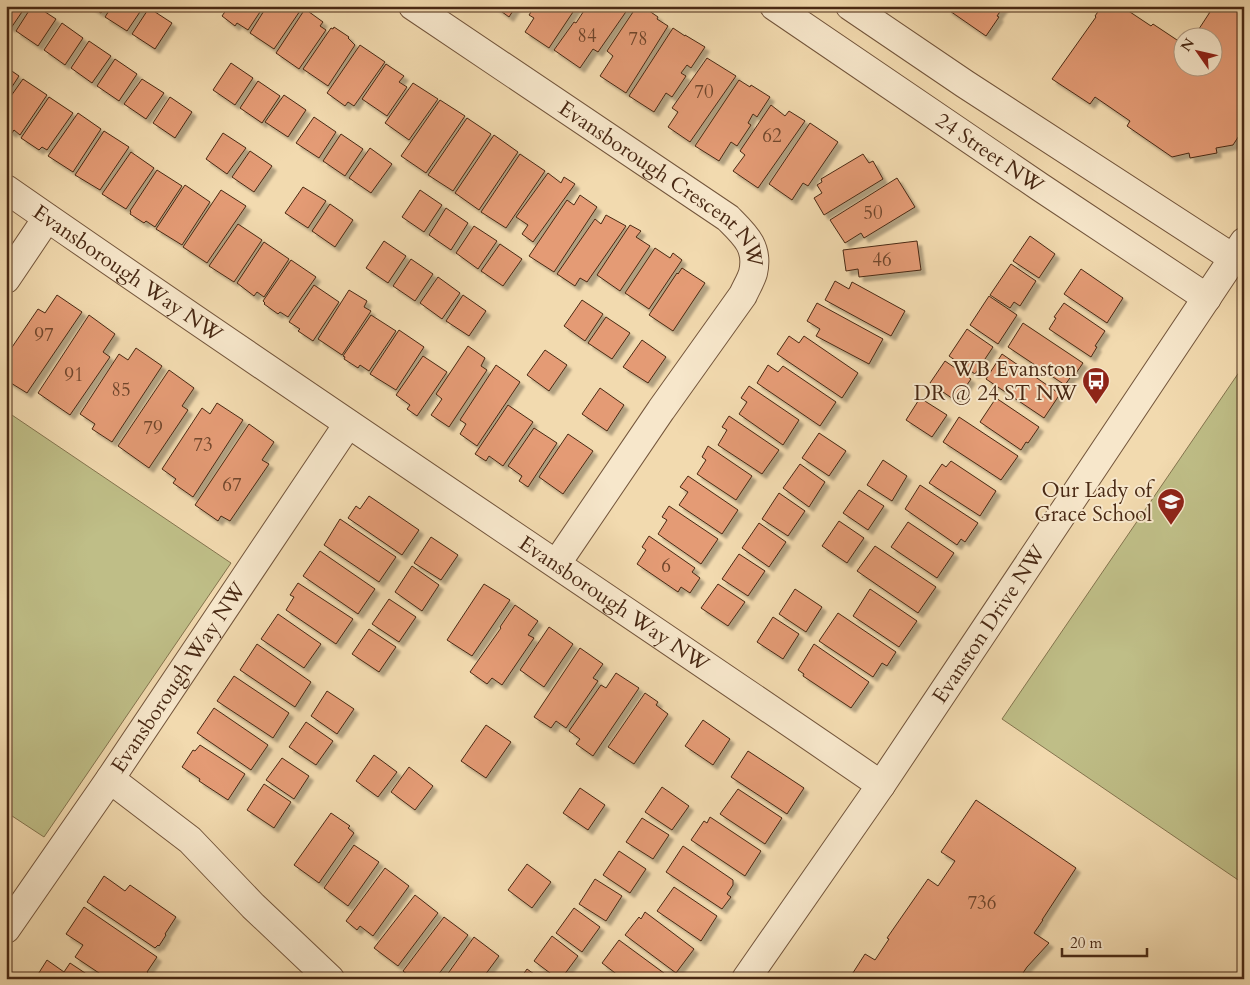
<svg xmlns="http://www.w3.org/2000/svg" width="1250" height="985" font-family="Cardo,serif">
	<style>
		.green { fill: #bfbe87; stroke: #84744e }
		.building { fill: #e49b74; stroke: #492914; filter: url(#shadow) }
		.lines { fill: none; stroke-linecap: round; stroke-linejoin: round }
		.minor-casing { stroke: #73553b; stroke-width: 30 }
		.tertiary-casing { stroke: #73553b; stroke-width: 30 }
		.minor { stroke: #f7e7cb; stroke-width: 28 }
		.tertiary { stroke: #f7e7cb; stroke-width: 28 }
		.labels { text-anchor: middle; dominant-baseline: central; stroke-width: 4; stroke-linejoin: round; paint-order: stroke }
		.number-label { font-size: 19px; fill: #70462c }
		.street-label { font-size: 21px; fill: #492914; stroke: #f7e7cb }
		.poi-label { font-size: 21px; fill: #492914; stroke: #f7e7cb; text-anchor: end }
	</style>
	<defs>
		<filter id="shadow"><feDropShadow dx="4.5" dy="4.5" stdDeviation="1" flood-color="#0004"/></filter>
	</defs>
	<rect width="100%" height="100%" fill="#f2daaf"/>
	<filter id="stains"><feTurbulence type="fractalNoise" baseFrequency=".004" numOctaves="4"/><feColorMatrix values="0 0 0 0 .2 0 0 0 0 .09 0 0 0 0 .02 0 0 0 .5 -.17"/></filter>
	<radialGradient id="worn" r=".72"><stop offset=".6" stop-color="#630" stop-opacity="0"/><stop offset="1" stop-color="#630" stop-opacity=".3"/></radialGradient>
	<g class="green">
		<path d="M1244,365v519l-242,-165z"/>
		<path d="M6,411l225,152 -187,274 -38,-25z"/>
	</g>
	<g class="building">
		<path d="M6,6h20l-15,22 -5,-4z"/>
		<path d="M32,6h4l20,13 -18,27 -22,-15z"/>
		<path d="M90,6h16l-5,7z"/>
		<path d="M112,6h32l-17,25 -22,-14z"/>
		<path d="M229,6h35l-16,24 -11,-7 -2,3 -13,-10z"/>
		<path d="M267,6h33l2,2 -28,41 -24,-16z"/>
		<path d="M494,6h22l-7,11z"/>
		<path d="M535,6h42l-28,42 -24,-16 9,-14 -5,-3z"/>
		<path d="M587,6h43l-32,46 -5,-3 -13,19 -26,-18 20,-28 2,1z"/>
		<path d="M637,6h5l16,11 -1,2 11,7 -42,67 -26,-17 13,-20 -6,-5z"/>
		<path d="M949,6h55l-7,10 2,1 -13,19 -39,-27z"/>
		<path d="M1102,6h19l30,20 2,-2 27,18 -5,8 7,5v13h30v-30h-19l17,-26 -6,-3 2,-3h38v122l-11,17 -17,3 1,5 -27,5 -1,-5 -17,4 -45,-31 3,-5 -35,-24 -5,7 -38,-25 44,-62 -1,-1z"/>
		<path d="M149,8l23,15 -17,26 -23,-15z"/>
		<path d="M305,9l18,13 -3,4 6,4 -27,39 -23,-16z"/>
		<path d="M62,23l21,15 -18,27 -21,-15z"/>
		<path d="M334,27l15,10 -1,1 7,7 -27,41 -25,-17 28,-41 2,1z"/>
		<path d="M673,28l12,8v-1l20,12 -14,21 -4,-3 -6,8 5,3 -14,21 -6,-4 -12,19 -25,-16z"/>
		<path d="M89,41l22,15 -19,27 -21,-15z"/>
		<path d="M360,45l25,17 -31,44 -6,-4 -3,4 -18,-13z"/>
		<path d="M707,58l29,18 -46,66 -22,-15 10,-15 -6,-4z"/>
		<path d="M115,59l22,15 -18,27 -22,-15z"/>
		<path d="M231,63l22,15 -18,27 -22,-15z"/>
		<path d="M386,64l18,12 -5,6 8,5 -20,29 -25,-17z"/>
		<path d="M6,67l13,9 -13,20z"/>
		<path d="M23,79l24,16 -27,40 -6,-5 -2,3 -6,-4v-26z"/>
		<path d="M142,79l22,14 -18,26 -22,-15z"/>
		<path d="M739,80l11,7 1,-2 19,12 -13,20 -4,-3 -5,9 3,2 -14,21 -6,-4 -12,19 -24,-15z"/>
		<path d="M258,81l22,15 -18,27 -22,-15z"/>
		<path d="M413,83l25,16 -29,41 -24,-17z"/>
		<path d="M284,95l22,15 -18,27 -23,-15z"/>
		<path d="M49,97l24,16 -26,37 -5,-3 -3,3 -18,-12z"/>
		<path d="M170,97l22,15 -17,26 -22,-15z"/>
		<path d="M440,100l25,16 -39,57 -25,-17z"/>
		<path d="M771,105l14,11 4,-5 16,10 -47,67 -25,-17 12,-16 -5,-4z"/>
		<path d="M78,113l23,16 -28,43 -25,-16z"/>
		<path d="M314,117l22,15 -17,26 -23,-15z"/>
		<path d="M467,118l24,16 -38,57 -25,-16z"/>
		<path d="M810,123l28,19 -30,44 -5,-3 -11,17 -23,-16z"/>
		<path d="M104,131l25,16 -29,43 -25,-15z"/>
		<path d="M223,133l23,15 -19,26 -21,-15z"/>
		<path d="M341,134l22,15 -18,27 -22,-15z"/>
		<path d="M494,135l24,17 -39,58 -24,-17z"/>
		<path d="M370,148l22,16 -21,29 -22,-15z"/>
		<path d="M250,151l22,15 -18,26 -22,-15z"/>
		<path d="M131,152l23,16 -28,41 -24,-15z"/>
		<path d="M520,154l25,17 -39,57 -25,-16z"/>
		<path d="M863,154l6,9 4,-2 10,18 -59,36 -10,-17 8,-5 -5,-8 5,-3 -1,-3z"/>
		<path d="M157,170l25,16 -27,41 -9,-6 -2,2 -14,-9 1,-2 -1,-1z"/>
		<path d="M548,173l13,10 3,-6 11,7 -42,58 -11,-8 6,-9 -12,-8z"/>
		<path d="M897,178l18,29 -51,31 -3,-5 -16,10 -15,-23z"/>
		<path d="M185,185l25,17 -28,43 -26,-16z"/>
		<path d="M303,187l23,14 -18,27 -23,-15z"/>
		<path d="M221,190l25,16 -39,57 -24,-16z"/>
		<path d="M420,190l22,15 -18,27 -22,-15z"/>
		<path d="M580,195l17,12 -43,65 -25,-16 38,-56 7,5z"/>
		<path d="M330,204l23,16 -18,27 -23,-16z"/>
		<path d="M446,208l22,15 -17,27 -22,-15z"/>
		<path d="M606,215l20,11 -39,56 -7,-4 -5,8 -18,-12 38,-55 6,5z"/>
		<path d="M238,224l24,16 -28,42 -25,-16z"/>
		<path d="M630,225l11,6 -5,6 14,9 -30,45 -23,-16z"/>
		<path d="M474,226l23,15 -19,28 -22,-16z"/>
		<path d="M1030,236l25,18 -16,24 -26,-17z"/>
		<path d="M384,241l22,15 -18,27 -22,-15z"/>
		<path d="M917,241l4,29 -62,7 -1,-8 -12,2 -3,-21z"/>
		<path d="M264,242l25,17 -25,38 -7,-5 -3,4 -17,-13z"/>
		<path d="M500,244l22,15 -19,27 -22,-15z"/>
		<path d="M655,248l15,10 3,-5 9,7 -33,49 -24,-16z"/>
		<path d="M411,259l22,15 -18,27 -22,-15z"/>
		<path d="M291,260l25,17 -28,40 -8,-5 -2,2 -14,-10 1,-1 -2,-2z"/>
		<path d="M1011,264l25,17 -16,25 -6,-4 -4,6 -20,-13z"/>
		<path d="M682,268l23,15 -32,48 -24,-16 28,-42 1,1z"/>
		<path d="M1081,269l42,29 -16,25 -43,-29z"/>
		<path d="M438,277l22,16 -18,26 -22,-16z"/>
		<path d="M835,281l14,8 3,-7 53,29 -14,25 -66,-36z"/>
		<path d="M314,285l25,17 -26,39 -15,-10 2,-2 -11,-7z"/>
		<path d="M349,290l18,11 -3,6 7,4 -29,44 -24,-16z"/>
		<path d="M57,295l25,17 -55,81 -21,-13v-7l1,-2 -1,-1v-14l32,-47 7,4z"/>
		<path d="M463,295l23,16 -17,25 -23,-15z"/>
		<path d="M989,296l28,19 -19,29 -28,-19z"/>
		<path d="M582,300l21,14 -18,27 -21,-15z"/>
		<path d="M817,303l66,36 -14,25 -53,-28 4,-7 -13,-8z"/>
		<path d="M1064,303l41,28 -10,15 2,1 -6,10 -42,-28 7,-11 -2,-1z"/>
		<path d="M89,315l26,19 -12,18 7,5 -40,58 -32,-22z"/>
		<path d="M371,315l25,16 -27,40 -9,-6 -2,3 -14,-9 1,-2 -2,-1z"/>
		<path d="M606,317l24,16 -18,26 -24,-16z"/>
		<path d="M1023,323l60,40 -9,13 -2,-1 -7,10 -57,-38z"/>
		<path d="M967,329l26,18 -18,27 -26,-18z"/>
		<path d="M399,330l25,17 -28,43 -26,-16z"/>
		<path d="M789,336l10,7 5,-7 54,37 -16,25 -65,-44z"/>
		<path d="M642,340l24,17 -18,26 -25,-16z"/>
		<path d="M468,346l17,12 -4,8 6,4 -38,57 -18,-12 11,-16 -6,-5z"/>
		<path d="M136,348l26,18 -50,76 -20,-13 3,-5 -15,-10 39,-60 9,6z"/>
		<path d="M545,350l22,15 -18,26 -22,-16z"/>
		<path d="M1002,354l58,40 -16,24 -58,-39z"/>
		<path d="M423,356l24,16 -30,44 -10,-7 3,-4 -14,-10z"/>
		<path d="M945,361l26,18 -15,22 -26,-18z"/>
		<path d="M496,365l24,17 -43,64 -17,-12 6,-10 -6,-4z"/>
		<path d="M768,365l10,7 5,-6 53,36 -16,24 -63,-43z"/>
		<path d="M169,370l25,18 -12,18 6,4 -39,58 -31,-22z"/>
		<path d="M749,386l50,34 -16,25 -44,-31 8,-12 -6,-4z"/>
		<path d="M600,388l24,17 -17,26 -25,-17z"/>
		<path d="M920,398l27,17 -15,22 -26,-17z"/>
		<path d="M996,398l43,29 -11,16 -2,-1 -5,8 -41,-28z"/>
		<path d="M217,403l26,17 -50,77 -20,-14 3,-4 -14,-10 40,-61 8,6z"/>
		<path d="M508,405l25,17 -30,44 -14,-10 -3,5 -11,-7z"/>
		<path d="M729,416l50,34 -17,24 -44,-29 9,-15 -5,-3z"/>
		<path d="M959,417l59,39 -17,24 -58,-38z"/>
		<path d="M249,424l25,18 -12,18 7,4 -39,57 -9,-5 -3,5 -23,-16z"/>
		<path d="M534,428l23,15 -29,44 -9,-6 3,-5 -14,-10z"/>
		<path d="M819,433l27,18 -17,25 -27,-18z"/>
		<path d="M568,434l25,17 -30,43 -24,-17z"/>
		<path d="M708,446l44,30 -16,24 -39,-26 9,-14 -4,-3z"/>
		<path d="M883,460l24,16 -15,25 -25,-16z"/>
		<path d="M951,461l45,30 -16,25 -51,-33 13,-19 4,3z"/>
		<path d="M800,464l25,18 -16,25 -26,-19z"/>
		<path d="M688,476l50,34 -16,24 -43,-29 9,-13 -8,-5z"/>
		<path d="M920,485l58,38 -13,19 -4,-3 -4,6 -52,-36z"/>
		<path d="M859,490l25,16 -16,24 -25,-17z"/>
		<path d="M779,493l26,18 -17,25 -26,-17z"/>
		<path d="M369,496l50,34 -17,25 -54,-37 8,-12 4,3z"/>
		<path d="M669,506l49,33 -17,25 -43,-30 9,-14 -5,-3z"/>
		<path d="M340,519l56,38 -17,25 -55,-37z"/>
		<path d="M839,521l25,17 -17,25 -25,-17z"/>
		<path d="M908,522l46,31 -17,25 -46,-31z"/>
		<path d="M759,523l27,19 -17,25 -27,-19z"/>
		<path d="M649,536l46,32 -3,4 8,6 -10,15 -9,-6 -3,5 -41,-28 9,-14 -4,-3z"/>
		<path d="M431,537l27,18 -17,25 -27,-17z"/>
		<path d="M875,546l61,41 -18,26 -61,-42z"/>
		<path d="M320,551l55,38 -17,25 -55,-38z"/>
		<path d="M739,554l26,17 -17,25 -26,-17z"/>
		<path d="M412,566l27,19 -17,26 -27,-19z"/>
		<path d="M298,583l55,36 -17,25 -50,-34 8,-13 -4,-2z"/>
		<path d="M484,584l26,16 -38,56 -25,-16z"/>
		<path d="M718,584l27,18 -17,24 -27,-18z"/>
		<path d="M795,589l27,18 -16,25 -27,-18z"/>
		<path d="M870,589l47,32 -18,26 -46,-31z"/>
		<path d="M389,599l27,18 -17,25 -27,-18z"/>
		<path d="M515,605l23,16 -10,14 6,3 -32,47 -10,-7 -5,6 -17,-12 31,-44 -1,-1z"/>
		<path d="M838,613l58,39 -9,14 -5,-3 -9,14 -54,-36z"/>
		<path d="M278,614l43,30 -17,24 -43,-29z"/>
		<path d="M773,617l26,17 -16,25 -26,-17z"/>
		<path d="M549,627l24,17 -29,43 -24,-17z"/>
		<path d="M369,629l27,18 -17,25 -27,-18z"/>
		<path d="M257,644l54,38 -16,25 -55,-37z"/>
		<path d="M814,644l55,38 -18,26 -48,-32 1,-2 -6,-4z"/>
		<path d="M580,648l23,16 -10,14 5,3 -32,47 -10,-7 -5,7 -17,-11z"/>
		<path d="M616,673l23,15 -46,68 -17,-12 4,-5 -11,-8 32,-46 5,3z"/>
		<path d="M234,676l55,37 -16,25 -56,-37z"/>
		<path d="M327,691l27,18 -17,25 -26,-18z"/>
		<path d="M645,693l13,9 -2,3 12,9 -34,50 -26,-17z"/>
		<path d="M214,708l54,37 -17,25 -54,-37z"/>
		<path d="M703,720l27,19 -17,26 -28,-19z"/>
		<path d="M306,722l27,19 -17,24 -27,-18z"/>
		<path d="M486,725l25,17 -25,36 -25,-17z"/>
		<path d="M200,745l45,29 -17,26 -29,-19 1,-2 -18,-12 11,-17 2,1z"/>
		<path d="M748,751l56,37 -17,26 -56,-37z"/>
		<path d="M374,755l23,17 -19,25 -22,-16z"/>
		<path d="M282,758l27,18 -15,23 -28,-19z"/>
		<path d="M409,767l24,19 -18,24 -24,-18z"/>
		<path d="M264,784l27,18 -17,26 -27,-18z"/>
		<path d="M662,787l27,19 -17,24 -27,-18z"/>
		<path d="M580,788l25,17 -17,25 -25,-17z"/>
		<path d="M738,789l44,29 -17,26 -45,-30z"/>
		<path d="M976,800l100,68 -34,52h1l-9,13 15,10 -22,24 -8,12h-170l16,-25 10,6 14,-21 -2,-1 41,-59 10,7 17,-25 -14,-9z"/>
		<path d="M331,813l19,13 -2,2 6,5 -35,50 -25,-18z"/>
		<path d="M710,817l51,34 -16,25 -54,-36 13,-19 3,2z"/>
		<path d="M642,818l27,17 -16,24 -27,-17z"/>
		<path d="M354,845l25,17 -31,44 -24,-18z"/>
		<path d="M683,846l50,34v5l-6,9 4,3 -9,12 -56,-37z"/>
		<path d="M619,851l27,18 -16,24 -27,-18z"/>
		<path d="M527,864l24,18 -19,26 -24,-18z"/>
		<path d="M385,868l24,18 -36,50 -13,-10 -3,4 -11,-9z"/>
		<path d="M104,876l21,15 5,-6 46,32 -11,17 1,1 -7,11 -1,-1 -3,3 -68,-46z"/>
		<path d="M595,879l27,17 -16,25 -27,-17z"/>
		<path d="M674,887l43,29 -16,25 -44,-30z"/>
		<path d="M415,895l23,18 -40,53 -24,-18z"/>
		<path d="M84,907l73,50 -10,15 1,1 -4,6h-36l-33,-22 8,-12 -17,-11z"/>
		<path d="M574,908l26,19 -18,25 -26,-19z"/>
		<path d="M645,912l49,37 -18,24 -51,-38 14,-18 2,2z"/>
		<path d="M444,917l24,18 -33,44h-22l-10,-8z"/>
		<path d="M552,936l26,20 -17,23h-3l-24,-18z"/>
		<path d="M474,937l25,19 -17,23h-38z"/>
		<path d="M619,940l53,39h-49l-21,-16z"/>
		<path d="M47,960l17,12 6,-9 24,16h-59z"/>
		<path d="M527,969l14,10h-21z"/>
	</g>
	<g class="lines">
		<defs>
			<g id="minor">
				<path id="s1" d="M413,6l315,212c17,17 31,29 25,55 -2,7 -7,15 -10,22l-82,115 -104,153"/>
				<path id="s2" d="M6,189c290,202 584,396 875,596"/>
				<path d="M6,279l41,-61"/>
				<path d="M110,779l80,61 63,66 77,73"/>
				<path id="s3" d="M6,929l104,-150 238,-355"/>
			</g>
			<g id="tertiary">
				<path id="s4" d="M774,6l266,181 167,111"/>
				<path d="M850,6l115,78 268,174"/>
				<path id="s5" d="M746,979l135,-194 363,-543"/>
			</g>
		</defs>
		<use href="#minor" class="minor-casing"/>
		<use href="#tertiary" class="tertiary-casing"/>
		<use href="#minor" class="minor"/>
		<use href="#tertiary" class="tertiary"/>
	</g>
	<defs>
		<symbol id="bus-pin" viewBox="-11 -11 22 30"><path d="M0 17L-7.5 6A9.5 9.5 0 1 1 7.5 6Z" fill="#8f2418" stroke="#f7e7cb"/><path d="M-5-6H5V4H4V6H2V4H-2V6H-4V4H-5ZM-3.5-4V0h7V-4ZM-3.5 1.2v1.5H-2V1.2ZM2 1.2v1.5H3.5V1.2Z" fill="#fff"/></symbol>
		<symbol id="school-pin" viewBox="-11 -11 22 30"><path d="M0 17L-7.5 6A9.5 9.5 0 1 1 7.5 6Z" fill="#8f2418" stroke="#f7e7cb"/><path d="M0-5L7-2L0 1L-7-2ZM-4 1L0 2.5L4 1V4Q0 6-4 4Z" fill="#fff"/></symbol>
	</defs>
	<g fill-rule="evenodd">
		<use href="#bus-pin" x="1080" y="365" width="32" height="43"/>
		<use href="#school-pin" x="1155" y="486" width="32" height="43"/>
	</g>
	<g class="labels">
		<g class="number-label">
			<text x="587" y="36">84</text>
			<text x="638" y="39">78</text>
			<text x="704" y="92">70</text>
			<text x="772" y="136">62</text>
			<text x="873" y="213">50</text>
			<text x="882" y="260">46</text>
			<text x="44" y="335">97</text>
			<text x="74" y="375">91</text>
			<text x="121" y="390">85</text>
			<text x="153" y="428">79</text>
			<text x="203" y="445">73</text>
			<text x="232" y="485">67</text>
			<text x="666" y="566">6</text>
			<text x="982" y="903">736</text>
		</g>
		<g class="street-label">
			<text stroke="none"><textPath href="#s4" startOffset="261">24 Street NW</textPath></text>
			<text stroke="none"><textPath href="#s1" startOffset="308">Evansborough Crescent NW</textPath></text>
			<text stroke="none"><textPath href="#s2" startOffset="148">Evansborough Way NW</textPath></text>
			<text stroke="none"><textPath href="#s2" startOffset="736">Evansborough Way NW</textPath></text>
			<text stroke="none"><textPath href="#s5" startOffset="430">Evanston Drive NW</textPath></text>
			<text stroke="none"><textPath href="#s3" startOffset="305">Evansborough Way NW</textPath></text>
		</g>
		<g class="poi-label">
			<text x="1077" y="369">WB Evanston<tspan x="1077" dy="24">DR @ 24 ST NW</tspan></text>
			<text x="1152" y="490">Our Lady of<tspan x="1152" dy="24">Grace School</tspan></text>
		</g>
	</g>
	<rect width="1250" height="985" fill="none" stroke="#f2daaf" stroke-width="25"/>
	<rect x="8" y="8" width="1235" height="970" fill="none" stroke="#492914" stroke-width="2.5"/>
	<rect x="12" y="12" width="1225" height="960" fill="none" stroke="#492914"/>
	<g transform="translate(1198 52) rotate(304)"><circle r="24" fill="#f7e7cb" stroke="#b19b82"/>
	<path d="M0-4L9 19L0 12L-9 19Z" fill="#8f2418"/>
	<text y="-8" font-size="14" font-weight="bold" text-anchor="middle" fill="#492914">N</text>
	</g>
	<path d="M1062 948v8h85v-8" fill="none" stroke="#492914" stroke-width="2.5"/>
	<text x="1070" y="948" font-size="15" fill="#492914" stroke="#f7e7cb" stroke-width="4" paint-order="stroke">20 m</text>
	<rect width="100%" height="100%" filter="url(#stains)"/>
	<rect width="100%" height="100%" fill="url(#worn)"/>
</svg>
